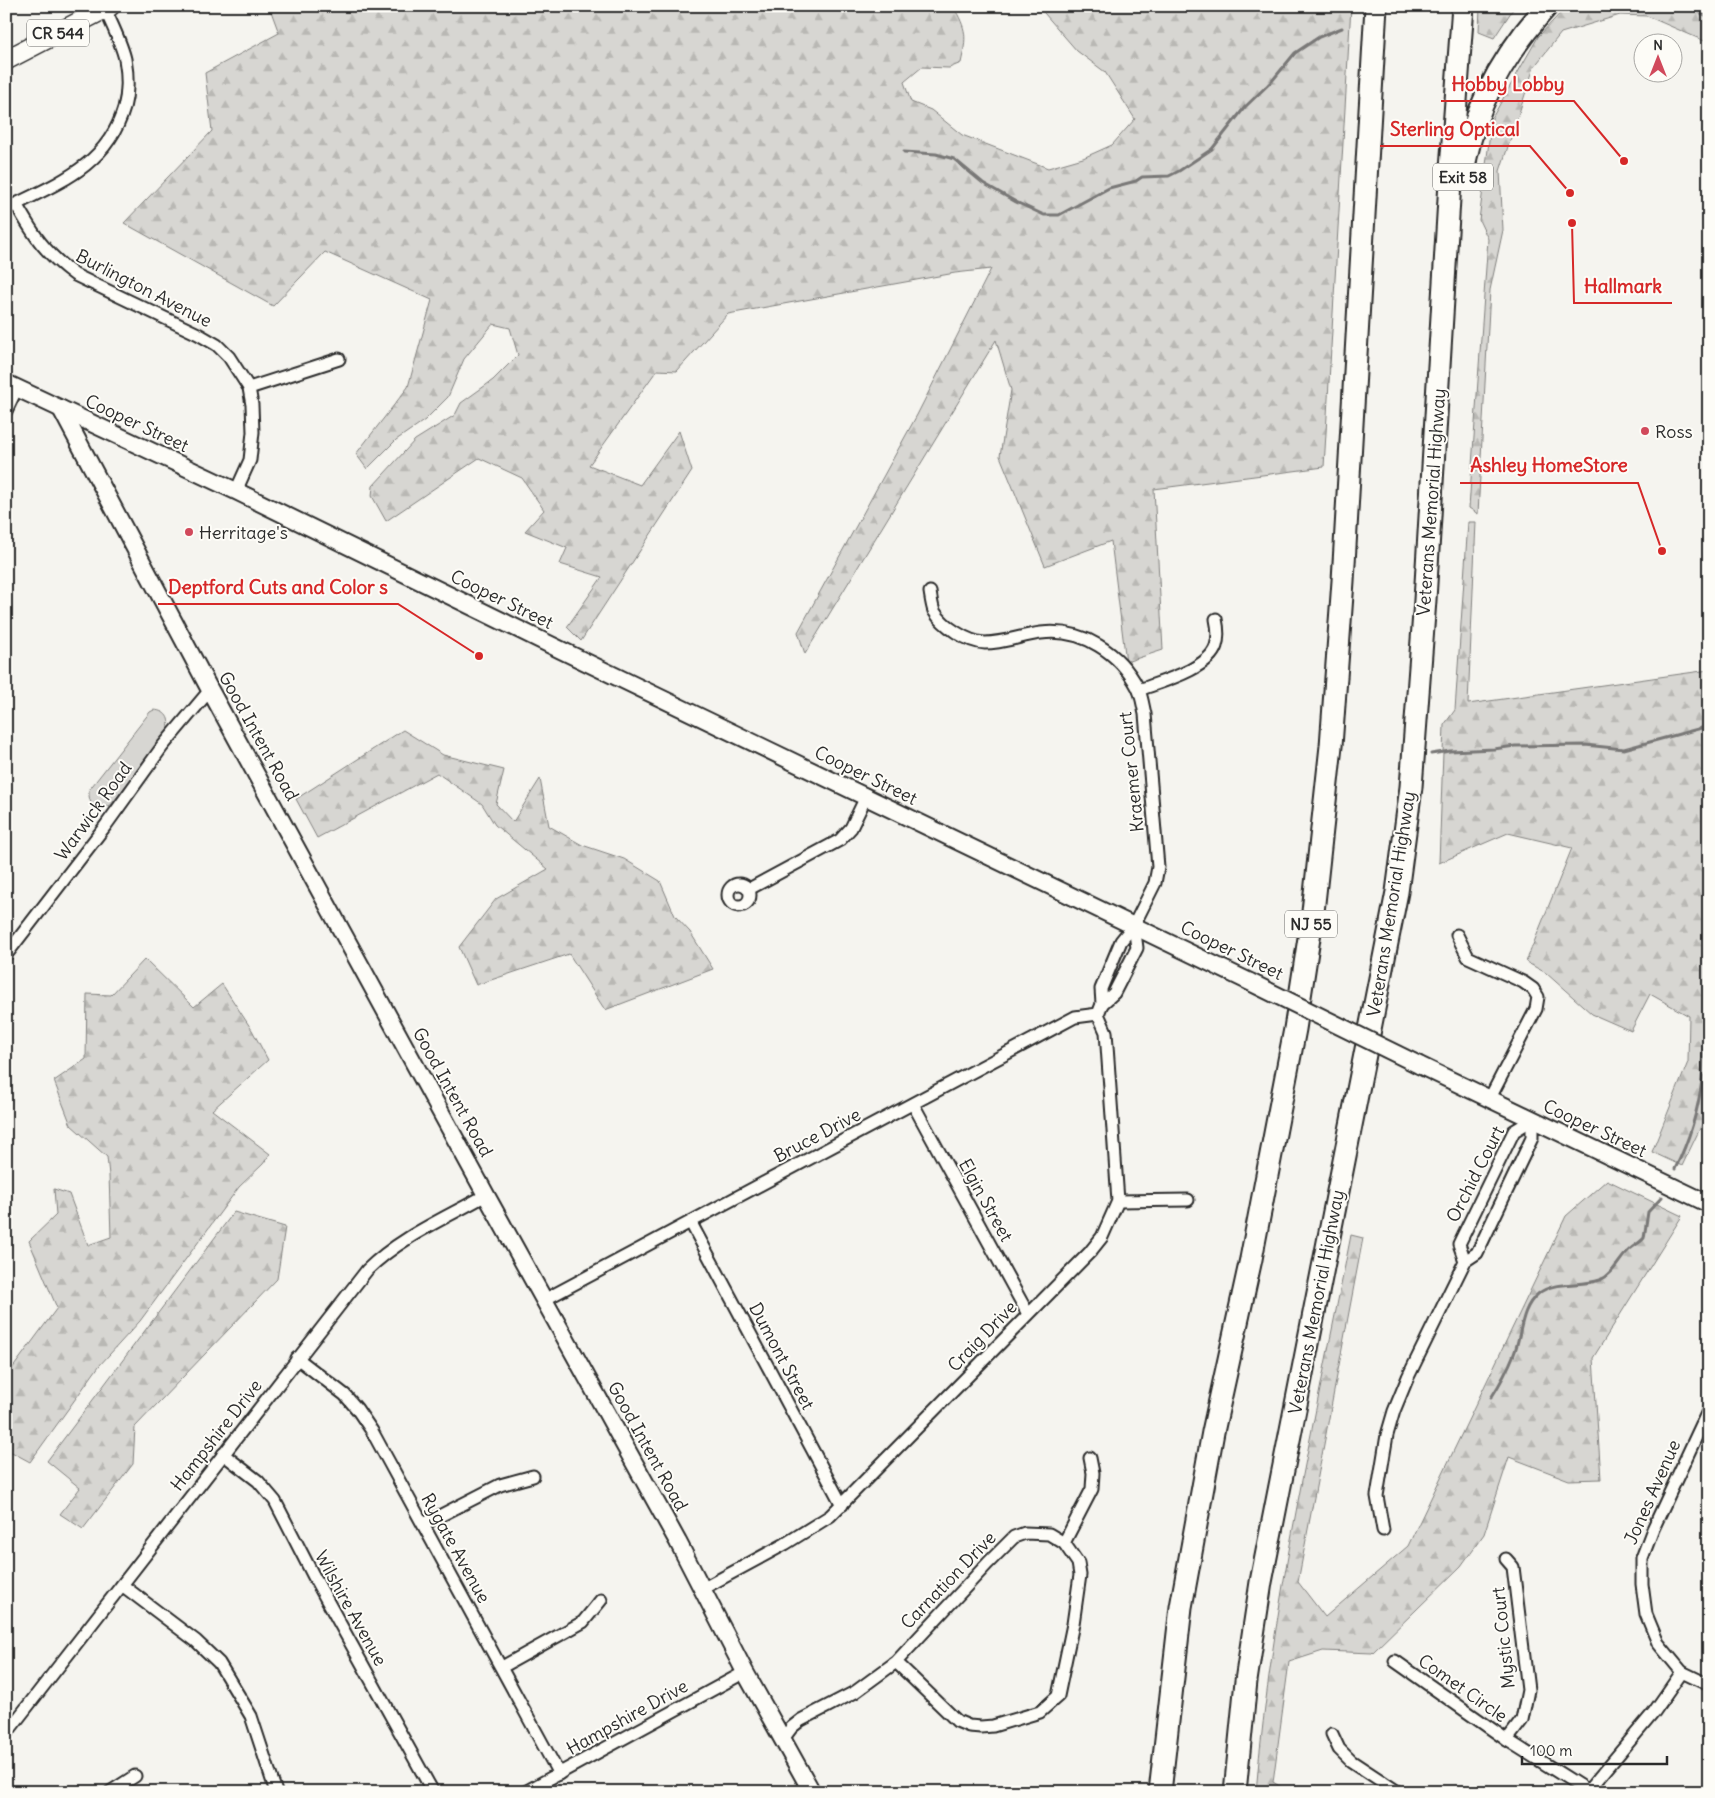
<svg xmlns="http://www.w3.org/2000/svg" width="1715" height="1798" font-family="Delius,sans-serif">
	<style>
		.grass { fill: #d7d6d2; stroke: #81807e }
		.forest { fill: url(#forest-firs); stroke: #81807e }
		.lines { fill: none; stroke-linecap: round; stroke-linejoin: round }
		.stream { stroke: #797877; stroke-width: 3 }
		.minor-casing { stroke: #2b2b2b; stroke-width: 15 }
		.secondary-casing { stroke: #2b2b2b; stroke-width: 20 }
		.primary-casing { stroke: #2b2b2b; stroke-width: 22 }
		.motorway-casing { stroke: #2b2b2b; stroke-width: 25 }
		.minor { stroke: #fdfcf7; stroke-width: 11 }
		.secondary { stroke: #fdfcf7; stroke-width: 16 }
		.primary { stroke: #fdfcf7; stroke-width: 19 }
		.motorway { stroke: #fdfcf7; stroke-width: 21 }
		.secondary-bridge-casing { stroke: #2b2b2b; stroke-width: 20; stroke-linecap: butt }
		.secondary-bridge { stroke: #fdfcf7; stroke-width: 16 }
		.poi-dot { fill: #d1495b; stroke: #fdfcf7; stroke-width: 2 }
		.labels { text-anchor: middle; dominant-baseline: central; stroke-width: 4; stroke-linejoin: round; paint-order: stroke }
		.shield { fill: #fdfcf7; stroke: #6a6a68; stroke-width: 1 }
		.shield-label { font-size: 16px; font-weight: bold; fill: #2b2b2b }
		.street-label { font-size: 18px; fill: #2b2b2b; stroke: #fdfcf7 }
		.poi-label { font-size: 18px; fill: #2b2b2b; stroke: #fdfcf7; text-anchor: start }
		.leader { fill: none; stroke: #d62828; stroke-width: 2 }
		.callout-dot { fill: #d62828; stroke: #fdfcf7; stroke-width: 2 }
		.callout-label { font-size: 19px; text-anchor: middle; font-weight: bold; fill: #d62828; stroke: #fdfcf7; stroke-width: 4; stroke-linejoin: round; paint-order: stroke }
	</style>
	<defs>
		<pattern id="forest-firs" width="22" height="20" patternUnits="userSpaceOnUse" patternTransform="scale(1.25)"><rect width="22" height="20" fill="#d7d6d2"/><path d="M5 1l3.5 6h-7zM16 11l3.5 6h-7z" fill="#b9b8b4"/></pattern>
	</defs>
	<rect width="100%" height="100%" fill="#f5f4ef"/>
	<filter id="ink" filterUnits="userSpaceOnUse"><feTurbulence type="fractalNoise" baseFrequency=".02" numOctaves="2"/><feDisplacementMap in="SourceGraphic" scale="10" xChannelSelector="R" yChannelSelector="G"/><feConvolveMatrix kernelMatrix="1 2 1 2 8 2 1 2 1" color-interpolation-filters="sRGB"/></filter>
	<g filter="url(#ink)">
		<path class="grass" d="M154,710c14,1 18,11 12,23l-55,72c-14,6 -23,2 -22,-15l61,-78z"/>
		<g class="forest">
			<path d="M269,6h684c14,24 14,30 8,57l-12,5 -27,-1 -18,15 7,20 20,8 31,25 86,33 35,-10 29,-13 23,-26 -30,-47 -28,-21 -39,-45h313l-27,461 -170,22 9,161 -37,12 -15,-121 -66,25 -45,-110 11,-66 -15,-50 -191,314 -7,-22 119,-217 74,-146 -36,4 -227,41 -51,57 -20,-1 -68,95 51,20 39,-54 13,40 -111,170 -14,-14 35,-50 -42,-13 7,-16 -42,-17 19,-21 -22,-32 -43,-20 -93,63 -14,-25 1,-10 42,-46 40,-25 6,-12 32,-23 25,-25 -8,-27 -17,-4 -29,35 -16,38 -23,23 -29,20 -29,29 -11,-15 52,-67 24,-87 -107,-48 -52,54 -149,-83 88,-92 -7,-58 74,-40z"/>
			<path d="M1480,6h35l-21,32 -15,-6z"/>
			<path d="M1567,6h142v37l-62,-27 -27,-1 -59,18 -27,34 -34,104 3,59 -13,60 -12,224 -9,-6 19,-269 -9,-19 13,-102 46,-81z"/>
			<path d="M1468,522h8l-8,182 241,-34v450l-4,-2 -23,48 -30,-14 36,-90 1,-46 -39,-22 -19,37 -39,-17 -46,-41 -20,-11 46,-114 -64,-15 -69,30 5,-138 11,-15z"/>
			<path d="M403,730l40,25 61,15 -8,34 17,18 27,-43 9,47 33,19 42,14 36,22 15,35 15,16 23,37 -108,41 -36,-56 -93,31 -17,-38 37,-48 52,-30 -53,-44 -13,-21 -45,-31 -120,65 -21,-39z"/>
			<path d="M145,959l49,48 28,-23 30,46 16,30 -56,50 58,44 -7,10 -24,23 -99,134 -41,45 -69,96 -24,-13v-72l51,-69 -28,-67 27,-26 -2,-26 15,5 19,51 23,-8 -2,-62 -2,-18 -36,-32 -17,-44 32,-22 1,-65 24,1z"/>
			<path d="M1607,1180l75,36 -89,142 8,121 -32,1 -60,-23 -25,77 -23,32 -89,87 -49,-2 -34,11 -16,120 16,10h-33c16,-188 59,-373 95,-557l12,3 -65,344 27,35 83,-71 158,-330z"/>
			<path d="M234,1212l51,15 -8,52 -142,148 -2,37 -50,65 -23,-15 20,-26 -33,-27z"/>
		</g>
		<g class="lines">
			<g class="stream">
				<path d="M1687,6l22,11"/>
				<path d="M904,152l32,2 18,5 29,24 33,19 28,13h15l50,-27 27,-7 6,-4 27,-1 10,-5 33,-22 33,-42 27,-26 23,-28 24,-16 23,-9"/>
				<path d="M1431,754l19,-3 44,-2 21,-3 70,-1 39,4 85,-23"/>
				<path d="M1675,1169c14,-28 23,-57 27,-89 2,-19 0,-39 7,-58"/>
				<path d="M1491,1398c9,-14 17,-29 23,-44 8,-20 6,-45 24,-60 16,-14 43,-7 62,-14 14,-6 19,-21 29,-30 5,-5 11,-7 15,-12l4,-26 14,-15"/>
			</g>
			<defs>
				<g id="minor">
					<path d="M16,204c18,32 29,49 59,71l123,59 19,11 12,12 20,31 3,17 1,27 -3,28 -14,31"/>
					<path d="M6,209c49,-25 101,-42 118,-101 4,-15 4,-33 1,-49 -4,-17 -13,-34 -20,-50"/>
					<path d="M249,388l90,-29"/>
					<path d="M6,411l11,-23"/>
					<path d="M1139,690c21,-8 70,-21 77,-44 3,-9 2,-18 0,-27"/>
					<circle cx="739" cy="895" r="11"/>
					<path d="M749,889l91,-49 11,-12 15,-31"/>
					<path d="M1457,935l11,22 55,25 10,7 5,8 -2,12 -46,89"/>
					<path d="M6,955l100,-130 56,-78 48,-57"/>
					<path d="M1102,1004l12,-11 23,-45 -3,-23"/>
					<path d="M913,1104l115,210"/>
					<path d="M1118,1201l70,-1"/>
					<path d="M691,1223l151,282"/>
					<path d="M1465,1261l-6,-17 55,-113 18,-11"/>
					<path d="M544,1300l531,-283 23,-3 4,-10 -1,-15 20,-48 13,-16 21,-42 3,-16 -13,-153c-2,-8 -3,-18 -7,-26 -18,-35 -55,-60 -97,-55 -18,2 -37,10 -56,10 -18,-1 -42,-17 -51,-32 -2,-5 -3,-13 -4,-19"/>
					<path d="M297,1358l48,37 12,14 15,22 187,343"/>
					<path d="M1709,1409l-56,120 -11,29v26l4,30 12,29 24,29 27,13"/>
					<path d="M223,1454l35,27 17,20 38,74 120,217"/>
					<path d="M424,1524l76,-39 33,-9"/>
					<path d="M1383,1530l-6,-34 10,-61 7,-24 14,-34 57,-116 12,-8 55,-115v-18"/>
					<path d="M1064,1543l28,-54 1,-16 -3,-15"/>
					<path d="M1506,1559l7,8 15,123 -6,30 -15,20"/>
					<path d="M122,1585l74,56 23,22 32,53 25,76"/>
					<path d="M702,1589l83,-45 45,-28 260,-264 12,-15 16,-36 -12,-169 -8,-18"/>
					<path d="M1395,1661l112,79 81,51"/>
					<path d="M502,1667l81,-45 18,-22"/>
					<path d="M6,1734l361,-464c33,-33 79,-52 119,-75"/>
					<path d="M1332,1734l7,15 12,12 47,31"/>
					<path d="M783,1739l9,-12 9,-7 54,-28 41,-30 92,-99 26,-26 11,-4 24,1 15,9 14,20 2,12 -7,49 -15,72 -18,16 -47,14 -12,1 -12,-1 -12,-5 -61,-59"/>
					<path d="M110,1792l25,-16"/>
					<path d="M525,1792l220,-120"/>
					<path d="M1587,1792l67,-80 28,-40"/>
				</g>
				<g id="secondary">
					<path d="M6,383l230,108 327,160 687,331"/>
					<path d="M61,409l149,281 276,505 192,347 67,130 67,120"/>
					<path d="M1419,1065l290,139"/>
				</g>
				<path id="primary" d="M6,60l104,-54"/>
				<g id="motorway">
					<path d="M1463,176c8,-66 40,-121 84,-170"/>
					<path d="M1160,1792l21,-185 32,-175 38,-173 44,-230 18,-117 18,-166 12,-165 33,-575"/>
					<path d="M1235,1792l11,-111 15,-99 136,-690 14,-105 14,-187 25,-418 13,-176"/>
				</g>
			</defs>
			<use href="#minor" class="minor-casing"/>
			<use href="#secondary" class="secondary-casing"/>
			<use href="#primary" class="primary-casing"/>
			<use href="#motorway" class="motorway-casing"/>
			<use href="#minor" class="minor"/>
			<use href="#secondary" class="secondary"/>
			<use href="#primary" class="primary"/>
			<use href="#motorway" class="motorway"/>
			<defs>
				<path id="secondary-bridge" d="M1250,982l169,83"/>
			</defs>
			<use href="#secondary-bridge" class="secondary-bridge-casing"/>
			<use href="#secondary-bridge" class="secondary-bridge"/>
		</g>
	</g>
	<g class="poi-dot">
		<circle cx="1645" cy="431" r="5"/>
		<circle cx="189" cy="532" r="5"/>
	</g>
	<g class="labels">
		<g class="shield">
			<rect x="27" y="19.5" width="62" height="27" rx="4"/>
			<rect x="1433" y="163.5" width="60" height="27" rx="4"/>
			<rect x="1285" y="910.5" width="52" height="27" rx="4"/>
		</g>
		<g class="shield-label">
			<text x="58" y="33">CR 544</text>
			<text x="1463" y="177">Exit 58</text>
			<text x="1311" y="924">NJ 55</text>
		</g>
		<g class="street-label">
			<text transform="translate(144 288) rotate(27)">Burlington Avenue</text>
			<text transform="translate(137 423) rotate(25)">Cooper Street</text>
			<text transform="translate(1431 502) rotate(-86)">Veterans Memorial Highway</text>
			<text transform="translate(502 599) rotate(26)">Cooper Street</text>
			<text transform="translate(259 736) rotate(61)">Good Intent Road</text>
			<text transform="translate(1131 772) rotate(-96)">Kraemer Court</text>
			<text transform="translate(866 775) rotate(26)">Cooper Street</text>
			<text transform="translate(93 811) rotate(-54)">Warwick Road</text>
			<text transform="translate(1391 904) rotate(-81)">Veterans Memorial Highway</text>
			<text transform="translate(1232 950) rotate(26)">Cooper Street</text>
			<text transform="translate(453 1092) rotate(61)">Good Intent Road</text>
			<text transform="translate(1595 1128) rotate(25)">Cooper Street</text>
			<text transform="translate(817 1135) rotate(-28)">Bruce Drive</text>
			<text transform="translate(1475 1174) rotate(-63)">Orchid Court</text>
			<text transform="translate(986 1200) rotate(61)">Elgin Street</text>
			<text transform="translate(1316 1302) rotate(-79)">Veterans Memorial Highway</text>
			<text transform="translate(982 1336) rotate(-46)">Craig Drive</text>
			<text transform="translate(782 1356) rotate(62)">Dumont Street</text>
			<text transform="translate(216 1435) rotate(-52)">Hampshire Drive</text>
			<text transform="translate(648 1446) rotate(61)">Good Intent Road</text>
			<text transform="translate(1652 1492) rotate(-66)">Jones Avenue</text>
			<text transform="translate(456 1548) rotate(61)">Rygate Avenue</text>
			<text transform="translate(948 1580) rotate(-46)">Carnation Drive</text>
			<text transform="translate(351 1608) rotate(61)">Wilshire Avenue</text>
			<text transform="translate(1503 1638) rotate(-96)">Mystic Court</text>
			<text transform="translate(1463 1688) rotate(35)">Comet Circle</text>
			<text transform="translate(627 1717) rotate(-29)">Hampshire Drive</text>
		</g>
		<g class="poi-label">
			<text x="1655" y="431">Ross</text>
			<text x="199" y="532">Herritage's</text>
		</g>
	</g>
	<path class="leader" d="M1624 161L1574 101H1441M1570 193L1530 146H1380M1572 223L1574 303H1672M1662 551L1638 483H1460M479 656L398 604H158"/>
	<g class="callout-dot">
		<circle cx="1624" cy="161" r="5"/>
		<circle cx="1570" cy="193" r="5"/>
		<circle cx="1572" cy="223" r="5"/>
		<circle cx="1662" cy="551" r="5"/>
		<circle cx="479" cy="656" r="5"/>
	</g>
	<g class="callout-label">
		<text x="1508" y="91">Hobby Lobby</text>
		<text x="1455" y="136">Sterling Optical</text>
		<text x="1623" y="293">Hallmark</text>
		<text x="1549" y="472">Ashley HomeStore</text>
		<text x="278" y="594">Deptford Cuts and Color s</text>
	</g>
	<rect width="1715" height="1798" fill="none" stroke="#fdfcf7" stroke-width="25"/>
	<rect x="12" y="12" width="1690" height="1773" fill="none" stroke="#2b2b2b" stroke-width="2" filter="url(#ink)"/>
	<g transform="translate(1658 58)"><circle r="24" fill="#fdfcf7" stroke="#a9a8a5"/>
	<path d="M0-4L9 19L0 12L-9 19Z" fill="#d1495b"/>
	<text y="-8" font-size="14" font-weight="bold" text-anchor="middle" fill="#2b2b2b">N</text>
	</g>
	<path d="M1522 1756v8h145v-8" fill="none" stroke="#2b2b2b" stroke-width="2.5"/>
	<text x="1530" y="1756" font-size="15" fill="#2b2b2b" stroke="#fdfcf7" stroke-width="4" paint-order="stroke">100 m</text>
</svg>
